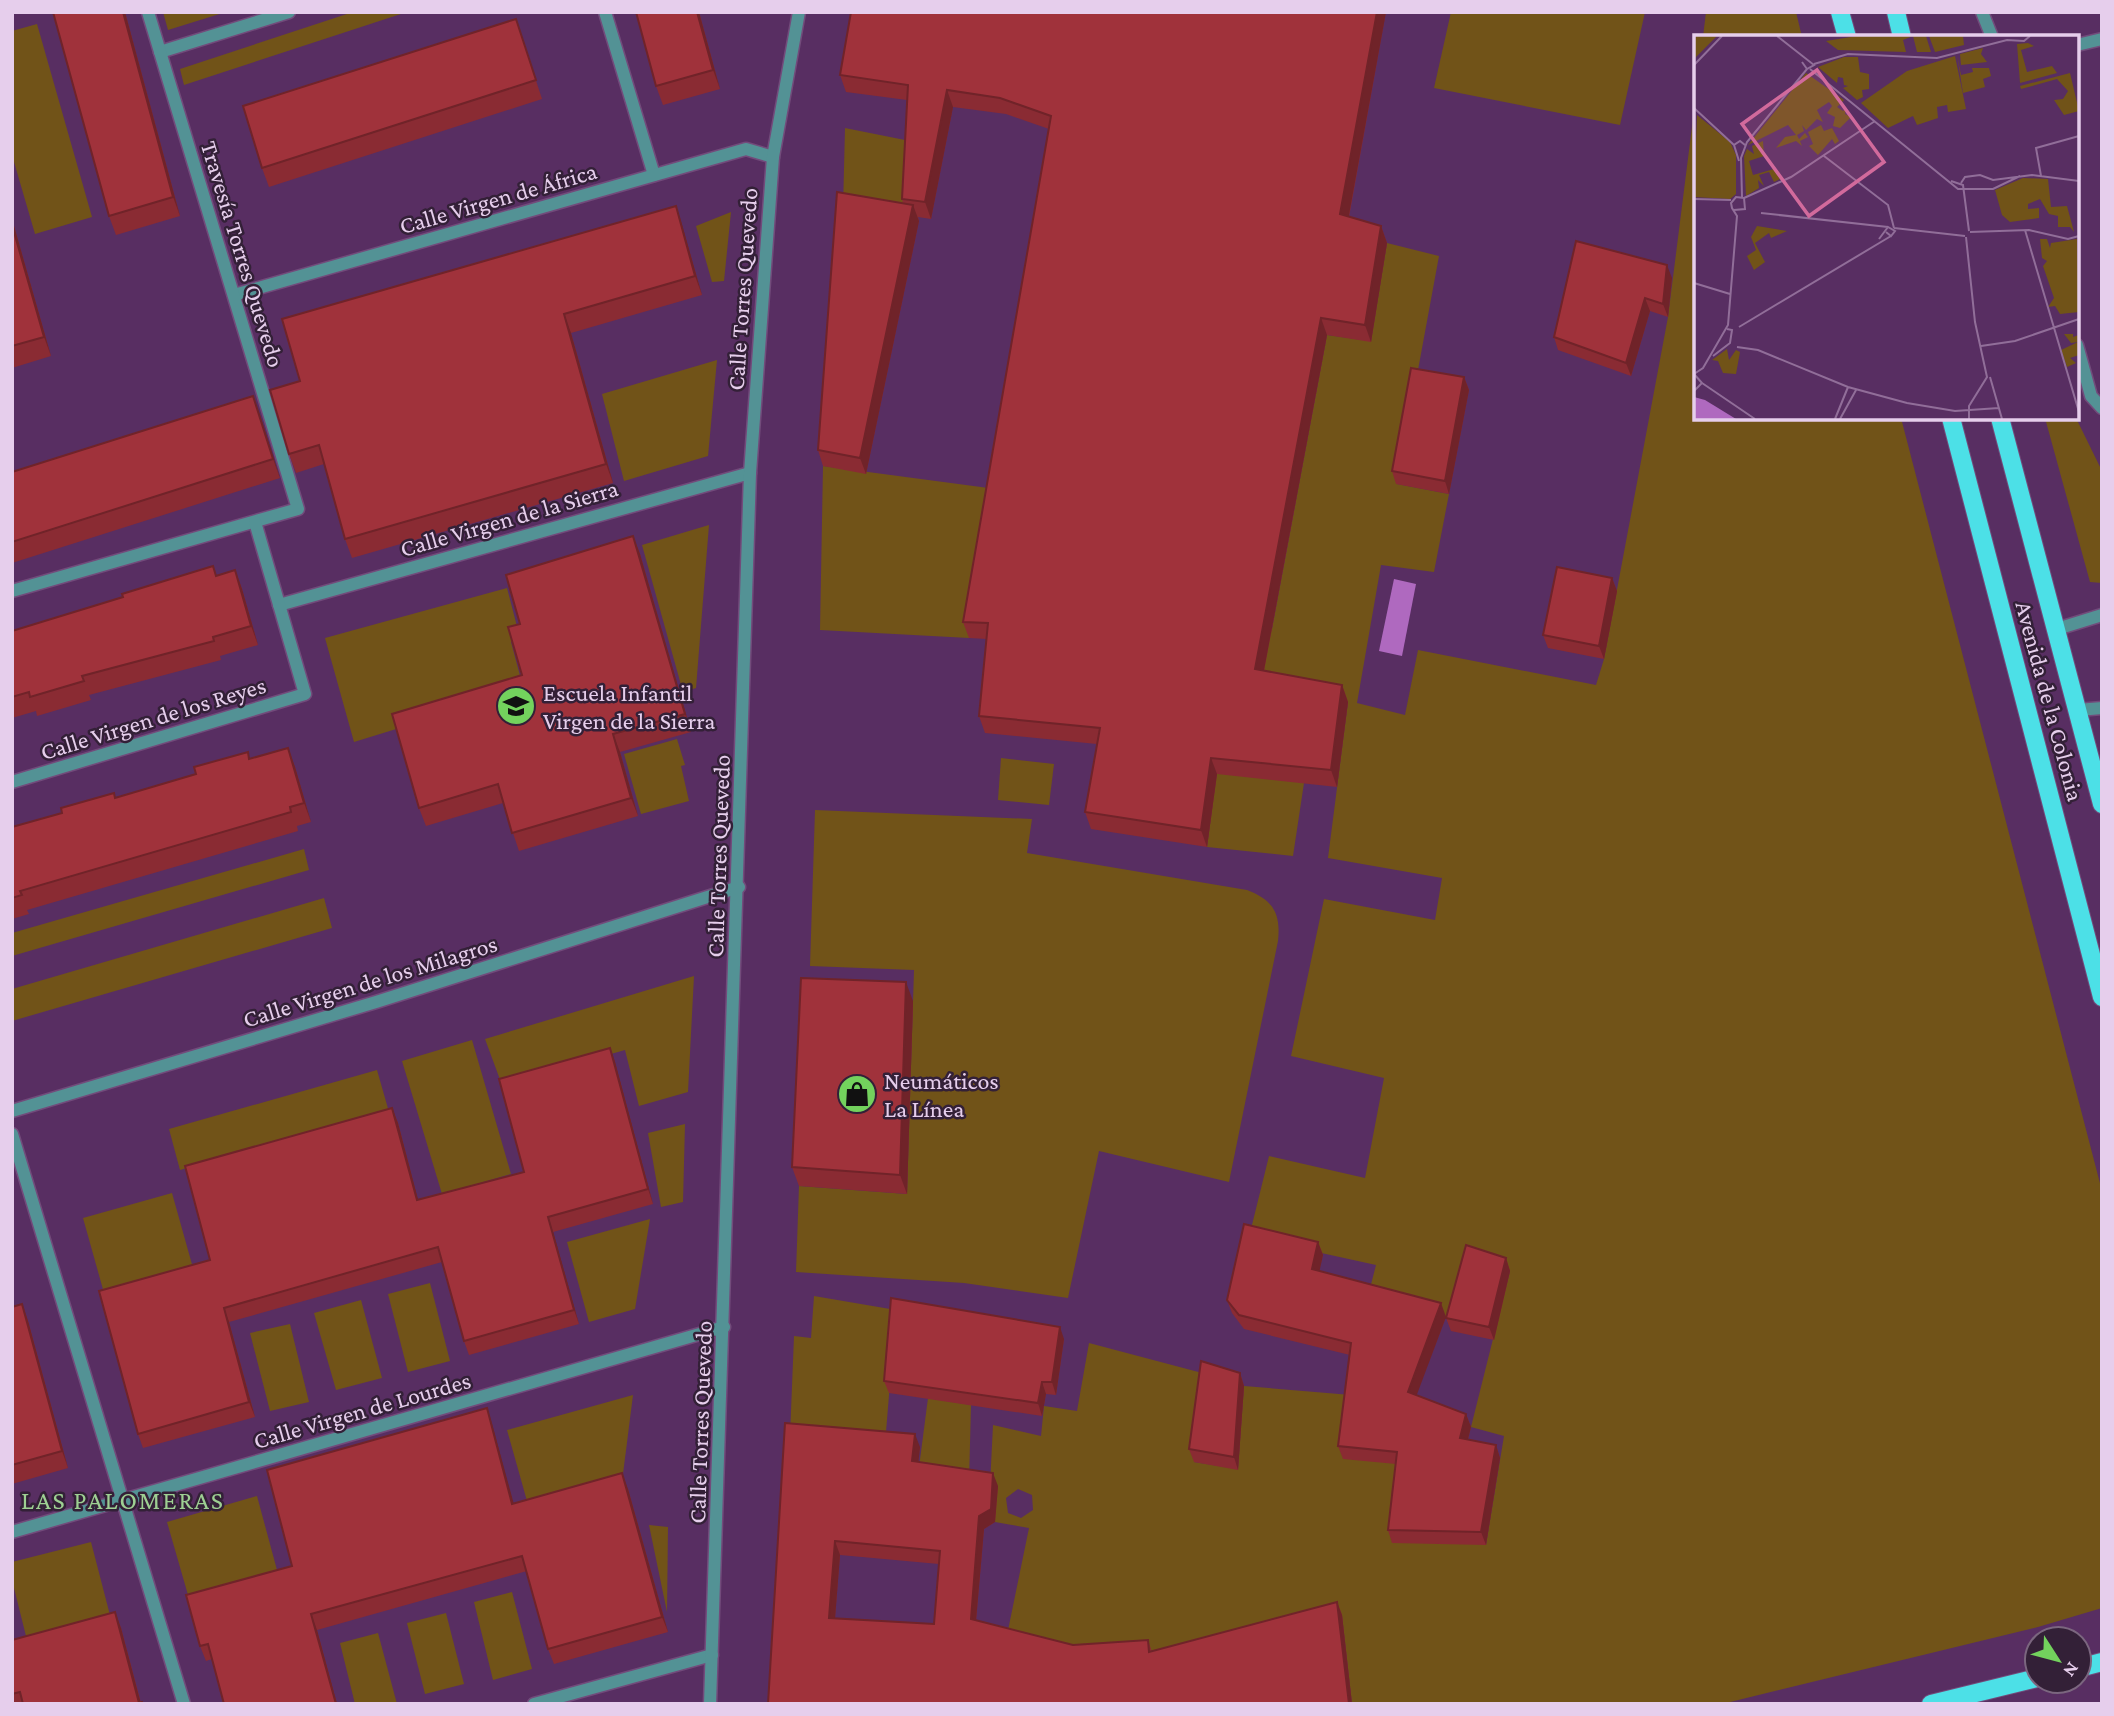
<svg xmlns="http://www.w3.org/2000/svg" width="2114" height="1716" font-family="'Crimson Pro',serif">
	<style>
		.green { fill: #715318; fill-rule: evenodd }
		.water { fill: #af69bf }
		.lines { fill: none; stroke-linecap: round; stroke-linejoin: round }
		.minor-casing { stroke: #724b7b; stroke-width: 15 }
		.major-casing { stroke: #724b7b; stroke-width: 20 }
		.minor { stroke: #539295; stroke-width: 12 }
		.major { stroke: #4ce0e7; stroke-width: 18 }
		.wall { fill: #8a2b33; fill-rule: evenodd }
		.shaded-wall { fill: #702329 }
		.building { fill: #a0323b; stroke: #702329; stroke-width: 2; fill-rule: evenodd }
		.labels { text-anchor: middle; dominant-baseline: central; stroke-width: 5; stroke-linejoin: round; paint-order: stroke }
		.street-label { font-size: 24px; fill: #e6ceec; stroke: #332037 }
		.poi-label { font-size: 24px; fill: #e6ceec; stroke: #332037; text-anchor: start }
		.neighbourhood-label { font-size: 26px; letter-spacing: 2px; fill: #9ed093; stroke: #332037 }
		.inset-road { fill: none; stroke: #916e99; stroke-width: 2 }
		.view { fill: #d26a9c; fill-opacity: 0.15; stroke: #d26a9c; stroke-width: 3.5 }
		.inset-edge { fill: none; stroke: #e6ceec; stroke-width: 3.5 }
	</style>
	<rect width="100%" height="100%" fill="#582e62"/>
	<g class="green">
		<path d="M163,12h63l-58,18z"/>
		<path d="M353,12h54l-223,73 -4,-16z"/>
		<path d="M1451,12h194l-25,113 -186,-37z"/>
		<path d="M1706,12h90l6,25h-99z"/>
		<path d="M37,24l55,193 -57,17 -23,-79v-124z"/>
		<path d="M1696,95v323h205l201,773v417l-64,19 -316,77h-370l-10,-88 -131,88 -205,-64 23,-112 -34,-6 -5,-37 3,-60 48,11 3,-30 33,5 12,-68 117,31 -12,88 44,7 6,-83 107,9 51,70 84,80 18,-109 -33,-9 39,-156 -56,48 -86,-23 8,-31 -127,-28 20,-81 96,22 19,-100 -93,-22 33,-157 111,21 7,-42 -114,-20 20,-156 -44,81 -11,73 -86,-9 22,-166 43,-52 55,-294 44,6 16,-98 52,13 -42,228 52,10 -15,78 -53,-7 -24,138 48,12 13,-65 178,35 8,-26 64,-342zM1018,1489l14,6 1,15 -12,8 -13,-5 -2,-15z"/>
		<path d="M845,128l70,14 -7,77 -65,-10z"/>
		<path d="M731,212l-7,69 -12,1 -16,-56z"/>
		<path d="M717,360l-9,96 -84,25 -22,-87z"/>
		<path d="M2045,418h31l26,53v112l-12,-1z"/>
		<path d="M823,466l173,23 -27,149 -149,-8z"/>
		<path d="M709,525l-13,163 -13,4 -41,-147z"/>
		<path d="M507,588l13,50 -9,4 11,41 -9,10 -159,49 -29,-104z"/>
		<path d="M677,739l8,26 -4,1 8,35 -48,13 -17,-60z"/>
		<path d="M1001,758l53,6 -5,41 -51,-5z"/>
		<path d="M815,810l217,9 -5,34 220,37c26,10 34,23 31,51l-49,241 -130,-31 -31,147 -104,-15 -168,-11 3,-86 108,8 7,-224 -104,-4z"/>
		<path d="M304,849l5,21 -297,86v-23z"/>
		<path d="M324,898l8,30 -320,93v-32z"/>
		<path d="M694,976l-6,116 -49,14 -14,-56 -123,35 -17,-46z"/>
		<path d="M472,1040l39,134 -69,20 -40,-133z"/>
		<path d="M377,1070l12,42 -209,58 -11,-41z"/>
		<path d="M685,1124l-2,78 -22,5 -13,-74z"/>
		<path d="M172,1193l21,75 -89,25 -21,-75z"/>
		<path d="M650,1219l-15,90 -46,13 -22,-80z"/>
		<path d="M430,1283l20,78 -42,11 -20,-78z"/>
		<path d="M814,1296l82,14 -11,134 -95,-8 4,-100 17,2z"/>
		<path d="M361,1300l21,78 -46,12 -22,-77z"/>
		<path d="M290,1324l19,78 -39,9 -20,-78z"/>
		<path d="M633,1395l-10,79 -96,27 -20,-71z"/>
		<path d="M928,1398l43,7 -2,77 -54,16z"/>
		<path d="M257,1496l20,74 -89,25 -21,-73z"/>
		<path d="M649,1525l19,2 -1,85z"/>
		<path d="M91,1542l20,77 -84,21 -15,-60v-18z"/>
		<path d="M512,1592l20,77 -39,11 -19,-78z"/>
		<path d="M446,1613l18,71 -39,10 -18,-71z"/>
		<path d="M378,1633l19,71h-42l-15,-61z"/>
	</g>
	<path class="water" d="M1394,579l22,5 -14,72 -23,-5z"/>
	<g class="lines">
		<defs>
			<g id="minor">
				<path d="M605,12l49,163"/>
				<path d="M1982,12l10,25"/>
				<path d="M2077,45l25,-6"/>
				<path d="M160,52l129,-40"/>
				<path d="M234,295l512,-146 27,8"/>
				<path d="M2077,345l14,51 11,12"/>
				<path d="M12,591l286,-82 -150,-497"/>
				<path d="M279,605l471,-132"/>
				<path d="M2057,629l45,-14"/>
				<path d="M2078,710l24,-2"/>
				<path d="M12,782l293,-88 -50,-172"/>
				<path d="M12,1111l364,-109 363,-115"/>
				<path d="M12,1134l172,570"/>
				<path d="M12,1532l712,-205"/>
				<path d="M534,1704l178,-49"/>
				<path d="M710,1704l40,-1231 23,-316 26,-145"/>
			</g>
			<g id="major">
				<path d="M1840,12l7,25"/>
				<path d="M1896,12l6,25"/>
				<path d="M1951,418l151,579"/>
				<path d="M2000,418l102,386"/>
				<path d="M2079,1668l23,-6"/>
				<path d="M1931,1704l106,-26"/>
			</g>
		</defs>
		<use href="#minor" class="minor-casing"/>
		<use href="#major" class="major-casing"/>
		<use href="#minor" class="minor"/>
		<use href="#major" class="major"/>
	</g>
	<g class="wall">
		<path d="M125,12l55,204 -64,19 -7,-19z"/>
		<path d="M636,12h63l21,77 -57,16 -7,-19z"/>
		<path d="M1386,12l-37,205 32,9 6,17 -16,99 -44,-7 -63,336 78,14 6,17 -11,85 -120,-13 -10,73 -116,-18 -6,-17 12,-68 -112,-11 -6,-17 8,-77 -18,-1 -6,-16 86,-493 -43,-15 -53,-7 -22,112 -13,-2 1,4 -53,253 -43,-8 -5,-16 85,-247 -1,-4 5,-99 -61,-8 -6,-17z"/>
		<path d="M516,19l26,80 -273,88 -7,-19z"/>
		<path d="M676,206l6,19 20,70 -131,38 42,150 -261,75 -7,-19 -21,-75 -28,9 -7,-19 11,-73z"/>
		<path d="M12,219l39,137 -39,12z"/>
		<path d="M1672,278l-4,39 -18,-6 -19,65 -73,-26 -4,-13z"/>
		<path d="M1464,377l5,13 -20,104 -53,-10 -4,-13z"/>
		<path d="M253,396l27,82 -268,85v-91z"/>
		<path d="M633,536l7,18 51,178 -71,20 18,64 -119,35 -16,-48 -77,23 -7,-18 103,-133 -2,-51z"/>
		<path d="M235,570l7,19 16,56 -38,11 1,4 -132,35 2,5 -54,16 -1,-5 -24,7v-87z"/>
		<path d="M1612,578l5,13 -13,68 -56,-11 -5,-13z"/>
		<path d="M288,748l7,19 16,55 -14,4 1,5 -271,79 2,4 -17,5v-92z"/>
		<path d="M913,1001l-6,193 -108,-8 -7,-19z"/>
		<path d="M610,1048l5,14 38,142 -100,28 26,92 -110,31 -5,-14 -22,-79 -213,60 26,95 -112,31 -5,-14 72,-174 182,-152 6,15 20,77 106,-28z"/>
		<path d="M1318,1242l5,13 -4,16 127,46 -30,78 50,19 5,13 -3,12 28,6 4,13 -14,87 -94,-2 -4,-13 8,-66 -53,-5 -5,-13 12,-91 -106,-26 -12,-16 -5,-13z"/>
		<path d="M1506,1258l4,13 -16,69 -43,-9 -5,-13z"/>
		<path d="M22,1304l6,17 40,147 -56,16v-177z"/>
		<path d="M1064,1339l-8,56 -10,-1 -4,22 -153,-23 -5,-12z"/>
		<path d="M1240,1373l4,13 -6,84 -44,-8 -5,-13z"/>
		<path d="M785,1423l135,24 -2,15 80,24 -3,36 -11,7 -8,92 97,24 75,-5 4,12 185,-50 5,13 10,89h-584zM840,1555l99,9 -5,60 -99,-6z"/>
		<path d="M492,1424l21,80 115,-15 40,143 -114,32 -6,-15 -21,-78 -210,59 20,74h-113l-12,-45 -6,2 -6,-15 92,-80z"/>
		<path d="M115,1612l6,16 20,75 2,1h-131v-64z"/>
	</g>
	<g class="shaded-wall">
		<path d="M123,12h2l55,204 -7,-19z"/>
		<path d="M697,12h2l21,77 -7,-19z"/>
		<path d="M1377,12h9l-40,219 -6,-17z"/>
		<path d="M947,90l6,17 -22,112 -6,-17z"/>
		<path d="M913,205l6,16 -53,253 -6,-16z"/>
		<path d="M676,206l6,19 20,70 -7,-19z"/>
		<path d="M12,219l39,137 -7,-19 -32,-112z"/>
		<path d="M1381,226l6,17 -16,99 -6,-17z"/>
		<path d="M1667,265l5,13 -4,39 -5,-13z"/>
		<path d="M1645,298l5,13 -19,65 -5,-13z"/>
		<path d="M564,314l7,19 42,150 -7,-19z"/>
		<path d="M1321,318l6,17 -66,351 -6,-17z"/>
		<path d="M1464,377l5,13 -20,104 -4,-13z"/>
		<path d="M253,396l7,19 20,63 -7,-19z"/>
		<path d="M633,536l7,18 51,178 -6,-18z"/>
		<path d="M235,570l7,19 16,56 -7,-19z"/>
		<path d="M1612,578l5,13 -13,68 -5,-13z"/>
		<path d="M1342,685l6,17 -11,85 -6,-17z"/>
		<path d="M613,734l7,18 18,64 -7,-18z"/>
		<path d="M288,748l7,19 16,55 -7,-19z"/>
		<path d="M1211,758l6,16 -10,73 -6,-17z"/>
		<path d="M906,982l7,19 -6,193 -7,-19z"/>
		<path d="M610,1048l5,14 38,142 -5,-15z"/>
		<path d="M392,1108l6,15 24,92 -5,-15z"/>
		<path d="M548,1217l5,15 26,92 -5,-14z"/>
		<path d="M1318,1242l5,13 -6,27 -5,-13z"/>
		<path d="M1506,1258l4,13 -16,69 -5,-13z"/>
		<path d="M1441,1303l5,14 -33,88 -5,-13z"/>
		<path d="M22,1304l6,17 40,147 -6,-17z"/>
		<path d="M224,1308l5,14 26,95 -6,-15z"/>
		<path d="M1060,1327l4,12 -8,56 -4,-13z"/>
		<path d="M1240,1373l4,13 -6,84 -4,-13z"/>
		<path d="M1042,1382l4,12 -4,22 -4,-13z"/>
		<path d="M487,1408l5,16 26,95 -6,-15z"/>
		<path d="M1466,1414l5,13 -6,24 -5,-13z"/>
		<path d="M915,1434l5,13 -3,28 -5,-14z"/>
		<path d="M1496,1445l4,13 -14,87 -5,-13z"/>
		<path d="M622,1473l6,16 40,143 -6,-15z"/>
		<path d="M993,1473l5,13 -3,36 -11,7 -9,103 -4,-13 8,-103z"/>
		<path d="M835,1541l5,14 -6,76 -5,-13z"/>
		<path d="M1337,1602l5,13 10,89h-3z"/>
		<path d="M115,1612l6,16 20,76h-2z"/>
		<path d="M311,1614l6,16 20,74h-1z"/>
	</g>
	<g class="building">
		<path d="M53,12h70l50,185 -64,19z"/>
		<path d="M636,12h61l16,58 -57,16z"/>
		<path d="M851,12h526l-37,202 41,12 -16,99 -44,-7 -66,351 87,16 -11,85 -120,-12 -10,72 -116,-18 15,-84 -121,-12 9,-93 -25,-1 88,-506 -51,-18 -53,-8 -22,112 -23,-3 6,-114 -68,-10z"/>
		<path d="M516,19l20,61 -274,88 -19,-62z"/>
		<path d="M837,192l76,13 -53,253 -42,-8z"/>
		<path d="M676,206l19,70 -131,38 42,150 -261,75 -26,-94 -30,9 -19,-64 30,-9 -18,-62z"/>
		<path d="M12,225l32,112 -32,9z"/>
		<path d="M1576,241l91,24 -4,39 -18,-6 -19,65 -72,-26z"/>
		<path d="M1411,368l53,9 -19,104 -53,-10z"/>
		<path d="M253,396l20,63 -261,83v-70z"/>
		<path d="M633,536l52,178 -72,20 18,64 -119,35 -14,-49 -79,24 -27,-94 130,-39 -14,-48 12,-3 -14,-49z"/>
		<path d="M213,566l3,10 19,-6 16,56 -38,11 1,4 -132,35 2,5 -54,16 -1,-5 -17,5v-66l111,-34 -1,-3z"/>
		<path d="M1557,567l55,11 -13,68 -56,-11z"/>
		<path d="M288,748l16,55 -14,4 1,5 -271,79 2,4 -10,3v-71l50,-14 -1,-5 53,-15 1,5 81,-24 -2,-7 54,-15 1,7z"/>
		<path d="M801,978l105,4 -6,193 -108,-8z"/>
		<path d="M610,1048l38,141 -100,28 26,93 -110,31 -26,-94 -214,61 25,94 -111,32 -39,-143 111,-31 -25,-94 207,-58 25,92 107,-28 -25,-93z"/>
		<path d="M1244,1224l74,18 -6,27 129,34 -33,89 58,22 -6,24 36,7 -15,87 -93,-2 9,-78 -59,-6 13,-103 -112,-28 -12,-15z"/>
		<path d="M1466,1245l40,13 -17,69 -43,-9z"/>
		<path d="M891,1298l169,29 -8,55h-10l-4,21 -154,-22z"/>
		<path d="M22,1304l40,147 -50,14v-158z"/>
		<path d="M1201,1361l39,12 -6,84 -45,-8z"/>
		<path d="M487,1408l25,96 110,-31 40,144 -114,32 -26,-93 -211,58 25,90h-112l-16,-60 -8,2 -14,-51 106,-29 -25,-96z"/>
		<path d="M785,1423l130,11 -3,27 81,12 -2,36 -12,7 -8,103 102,26 75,-5 1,12 188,-50 12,102h-581zM835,1541l105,10 -6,73 -105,-6z"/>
		<path d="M115,1612l24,91 3,-1 1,2h-120l-3,-12 -8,2v-54z"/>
	</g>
	<defs>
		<symbol id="school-disc" viewBox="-11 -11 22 22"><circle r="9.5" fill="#73d25d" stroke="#332037"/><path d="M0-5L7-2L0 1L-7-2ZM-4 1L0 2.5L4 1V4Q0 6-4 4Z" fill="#111"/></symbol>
		<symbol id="shop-disc" viewBox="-11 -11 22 22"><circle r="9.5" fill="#73d25d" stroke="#332037"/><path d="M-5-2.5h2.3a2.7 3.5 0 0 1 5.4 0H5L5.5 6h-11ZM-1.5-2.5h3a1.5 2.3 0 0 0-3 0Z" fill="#111"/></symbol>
	</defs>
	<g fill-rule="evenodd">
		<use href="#school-disc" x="494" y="684" width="44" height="44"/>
		<use href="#shop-disc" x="835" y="1072" width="44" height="44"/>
	</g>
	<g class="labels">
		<g class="street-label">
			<text transform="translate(498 198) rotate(-16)">Calle Virgen de África</text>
			<text transform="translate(243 254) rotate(73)">Travesía Torres Quevedo</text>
			<text transform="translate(742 289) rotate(-86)">Calle Torres Quevedo</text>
			<text transform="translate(509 518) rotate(-16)">Calle Virgen de la Sierra</text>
			<text transform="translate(2050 701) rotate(75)">Avenida de la Colonia</text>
			<text transform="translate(153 718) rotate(-17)">Calle Virgen de los Reyes</text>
			<text transform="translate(718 856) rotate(-88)">Calle Torres Quevedo</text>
			<text transform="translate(370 981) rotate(-17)">Calle Virgen de los Milagros</text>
			<text transform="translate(362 1410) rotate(-16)">Calle Virgen de Lourdes</text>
			<text transform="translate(700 1422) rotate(-88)">Calle Torres Quevedo</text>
		</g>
		<g class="poi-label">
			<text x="543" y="692">Escuela Infantil<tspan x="543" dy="28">Virgen de la Sierra</tspan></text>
			<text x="884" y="1080">Neumáticos<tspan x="884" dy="28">La Línea</tspan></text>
		</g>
		<g class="neighbourhood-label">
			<text x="123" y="1500">LAS PALOMERAS</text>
		</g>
	</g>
	<g transform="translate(1694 35)">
		<rect width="385" height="385" fill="#582e62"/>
		<path d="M0,1h23l-23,23zM163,1h69l5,16h-14l-4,-16 -10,4 3,12 -68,-2 -12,-9zM235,1h34l1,9 -29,7zM334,8l6,3 -13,4 6,22 25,-6 5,7 -37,10 -3,-39zM289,13l-2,6 6,8 -26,3 -1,-11zM263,20l4,20 12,-3 -1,-4h17l2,8 -8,3 2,8 -22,6zM261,21l11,53 -18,3 -1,-7 -10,2 1,11 -21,7 -4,-9 -25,12 -27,-25 46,-32zM150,22h14l2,15 9,2v15l-7,1 1,7 -6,3 -14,-12 5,-2 -4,-1 -1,-7 -5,-1 -1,6 -19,-16zM112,38l38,27 -7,7 6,4 3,-3 -1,6 6,3 -11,11 -7,-2 2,-9 -8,-4 5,-7 -3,-4 -12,8 6,12 -6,-3 -11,11 -4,-5 2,6 -7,4 2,4 6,-6 3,4 -8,4 2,5 -6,-5 -20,7 9,-11 11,-2 -8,-10 -40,20zM376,38l9,38 -15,4 -10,-15 9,-1 5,-8 -11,-12 -36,10 -1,-3zM3,80l33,27 6,13v39l-6,5 -36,-2zM127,90l3,6 8,-3 7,13 -4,3 -3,-5 -14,16 -9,-9 4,-2 -5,-12zM69,106l1,15 -15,5 4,14 21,-6 6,10 -6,3 -5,-10 -10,3 5,11 -6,-6 1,8 -13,8 -2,-40 3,-7 7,5 -2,-8zM329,143l25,1 3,28 16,-1 7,26 -4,-5h-12v-11l-9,-2 -9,-15 -12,5v5l11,-1v10l-29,4 -8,-7 -7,-25zM63,191l30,5 -16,7 -2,-5 -14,10 10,19 -11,8 -7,-14 9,-6 -5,-13zM346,204h7l3,9 1,-5 26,-4 2,73 -19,2 -5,-8 -7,1 6,-9 -11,-32 4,-5 -5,-3zM370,299h9v3l6,-2v20l-9,3 6,5 -9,4 -6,-17 17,-8 -7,1zM33,314l2,11 7,-10 4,2 -4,22 -13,-1 -5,-12 -6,-1z" fill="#715318"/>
		<path d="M0,362l11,3 31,19h-42z" fill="#af69bf"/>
		<path class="inset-road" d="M83,1l37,29 -7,4 -5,-7M120,29l34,-10 89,4 70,-18 17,1 6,-5M0,30l28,-29M116,34l148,120h35l27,-13M0,73l40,37M130,121l64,49 6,23M45,126l-5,-16 6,-4 5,4M347,141l-5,-28 43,-12M257,146l12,4 6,46M267,148l4,-6 15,-2 13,5 39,-5 47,6M48,162l-1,-39 6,-16 60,-73M50,163l47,-21 84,-56M0,164l37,1M67,178l127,14M200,193l71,8M331,195l54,182M276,197l59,-2 39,9 11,-3M272,202l9,85 12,55 -18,29v13M185,204l9,-12 7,4 -4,5 -5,-4M0,248l36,11M45,292l152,-91M287,311l34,-5 64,-22M43,312l21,3 90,37 59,16 48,8 44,-3M19,321l17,-13 2,-13 -5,-1M0,339l9,-6 25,-43 9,-109 -5,-8 -1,-5 5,-6 8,1 1,11 -11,1M0,339l8,9 -8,8M296,342l12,42M8,348l53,36M141,384l13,-32M146,384l16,-29"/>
		<path class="view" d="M123,35l67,92 -75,54 -67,-92z"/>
		<rect width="385" height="385" class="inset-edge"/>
	</g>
	<rect width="2114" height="1716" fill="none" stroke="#e6ceec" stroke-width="28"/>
	<g transform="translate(2058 1660) rotate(126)"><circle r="33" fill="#332037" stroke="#7b667f" stroke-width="2"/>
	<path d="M0-5L12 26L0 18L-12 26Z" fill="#73d25d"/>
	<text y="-10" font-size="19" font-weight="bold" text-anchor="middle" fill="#e6ceec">N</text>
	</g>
</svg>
